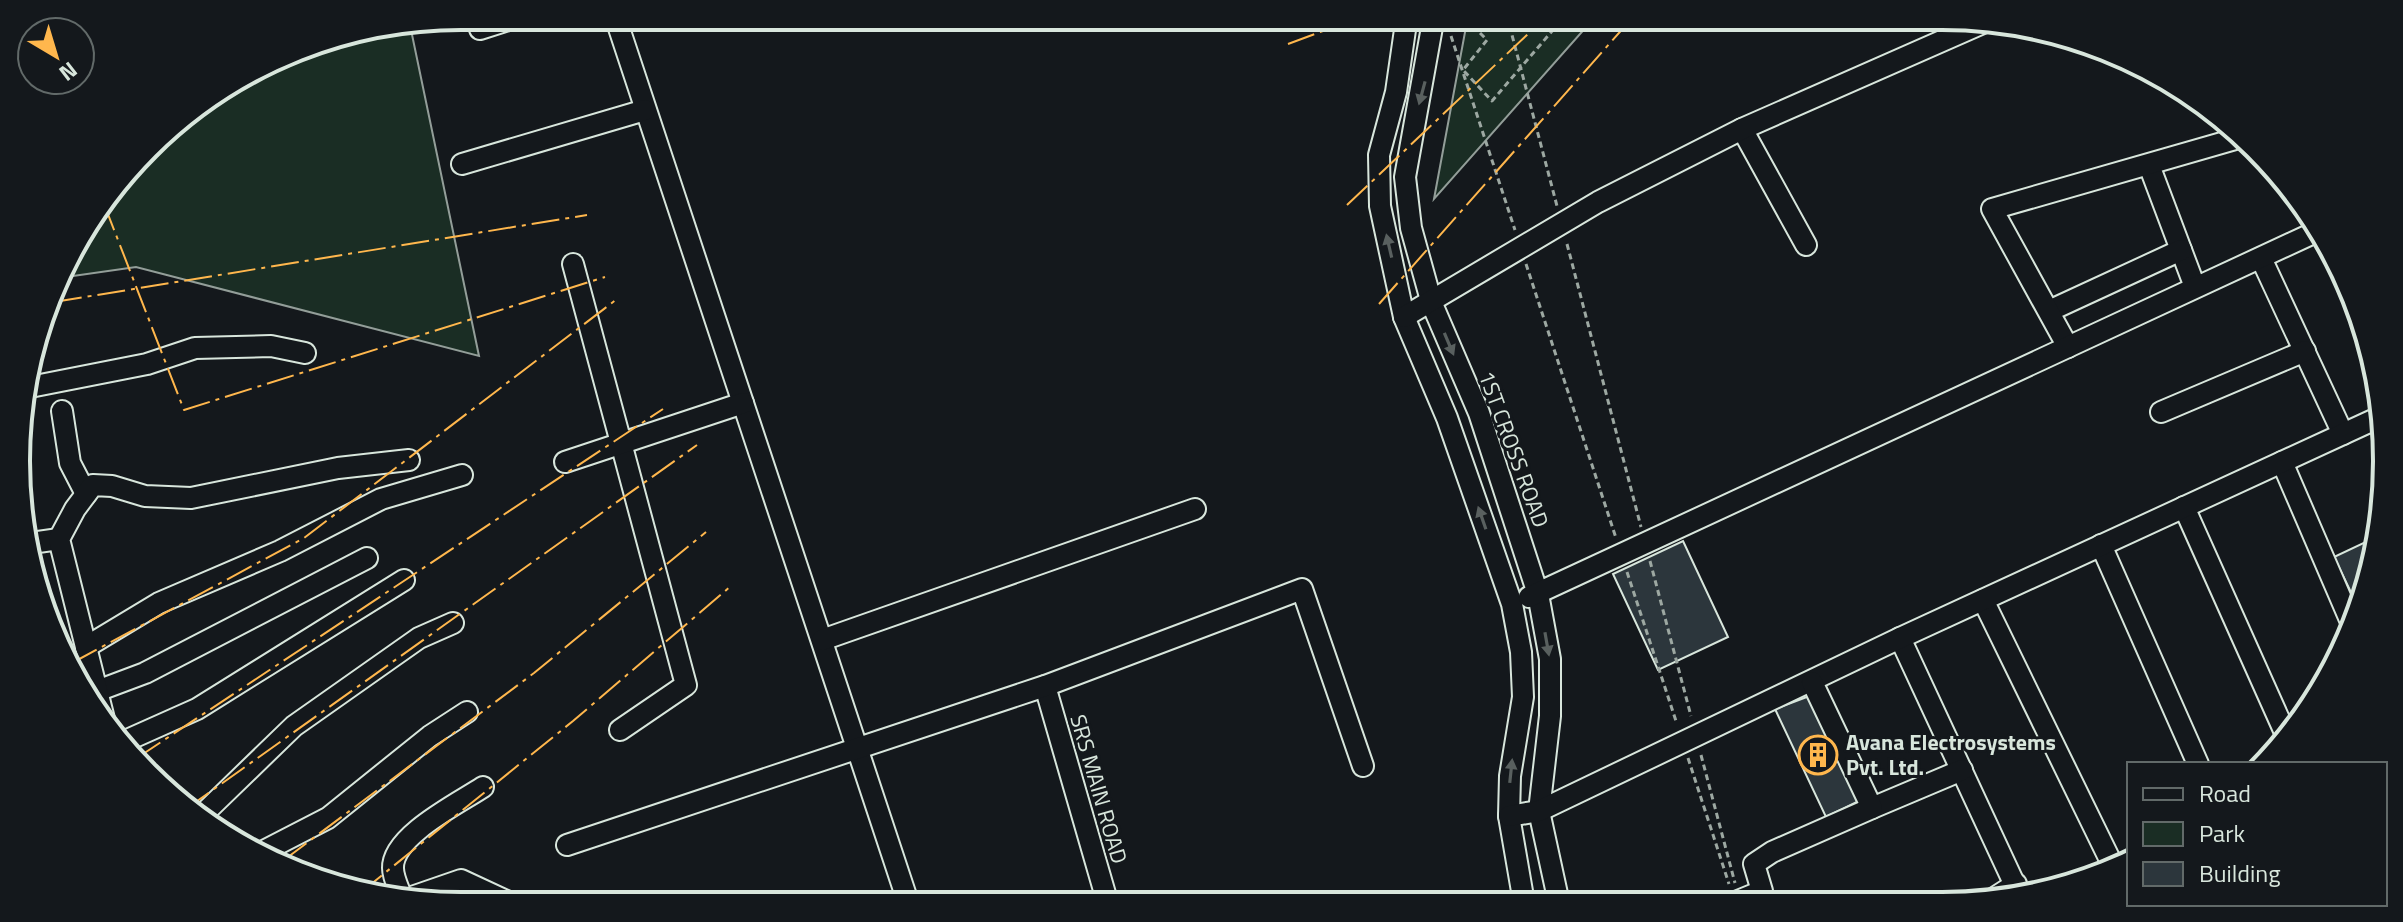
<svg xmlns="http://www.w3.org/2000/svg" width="2403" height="922" font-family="'Titillium Web',sans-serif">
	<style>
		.green { fill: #1a2d24; stroke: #939e99; stroke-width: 2 }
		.building { fill: #2c363c; stroke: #d8e6dc; stroke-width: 2 }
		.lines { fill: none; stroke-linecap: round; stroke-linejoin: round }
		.minor-casing { stroke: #d8e6dc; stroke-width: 24 }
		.path { stroke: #9da8a2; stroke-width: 3; stroke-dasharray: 6 4; stroke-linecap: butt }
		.minor { stroke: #14181c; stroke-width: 20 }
		.power { stroke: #ffb74d; stroke-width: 2; stroke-dasharray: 28 6 4 6; stroke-linecap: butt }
		.oneway { fill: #59605f }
		.labels { text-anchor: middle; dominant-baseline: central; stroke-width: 6; stroke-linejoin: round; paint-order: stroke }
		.street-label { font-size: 22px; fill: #d8e6dc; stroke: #14181c }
		.poi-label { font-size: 22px; font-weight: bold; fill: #d8e6dc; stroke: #14181c; text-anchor: start }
		.rim { fill: none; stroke: #d8e6dc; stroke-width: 4 }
	</style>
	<rect width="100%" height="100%" fill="#14181c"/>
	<g class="green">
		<path d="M1468,16h128l-162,183z"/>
		<path d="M410,25l69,331 -343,-89 -70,10 38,-73 64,-78 150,-86z"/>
	</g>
	<g class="building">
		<path d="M2374,538l-2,39 -14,30 -24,-50z"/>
		<path d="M1683,541l45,96 -70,33 -45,-96z"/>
		<path d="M1812,695l47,106 -33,16 -51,-108z"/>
	</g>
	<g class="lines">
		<defs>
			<g id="minor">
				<path d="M615,16l294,889"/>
				<path d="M1407,16l-11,76 -17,63 1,51 24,111 43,101 65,186 9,48 2,45 -13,79 -1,40 14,81 -3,6"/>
				<path d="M1434,16l-29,161 6,51 21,76 47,109 59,181 12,65v57l-11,95 20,92"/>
				<path d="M480,29l41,-13"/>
				<path d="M1742,129l64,116"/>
				<path d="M462,164l183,-54"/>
				<path d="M2149,165l46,122"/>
				<path d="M2261,258l82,176"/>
				<path d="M573,264l113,421 -66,45"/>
				<path d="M2049,311l132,-61"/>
				<path d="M1404,317l194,-115 144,-73 243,-107"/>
				<path d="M2068,347l-76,-138 247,-71"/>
				<path d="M25,388l122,-24 48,-16 76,-2 34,7"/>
				<path d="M62,411l8,52 16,31"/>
				<path d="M2161,412l144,-61"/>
				<path d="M565,462l178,-59"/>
				<path d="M2282,462l69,160"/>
				<path d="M2184,507l103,230"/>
				<path d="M24,544l35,-5"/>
				<path d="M2101,545l97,219"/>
				<path d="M1529,597l791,-367"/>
				<path d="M1983,600l131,268"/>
				<path d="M1900,638l120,258"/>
				<path d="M822,640l373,-131"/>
				<path d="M86,647l73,-44 121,-52 101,-52 81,-24"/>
				<path d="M1045,686l63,218"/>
				<path d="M97,691l48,-18 222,-115"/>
				<path d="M105,723l-46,-184 16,-30 18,-24 19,1 33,10 46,2 147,-30 71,-8"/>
				<path d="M123,742l74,-33 207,-129"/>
				<path d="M1872,808l90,-38"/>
				<path d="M1509,816l30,-5 361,-173 482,-222"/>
				<path d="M199,818l95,-92 125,-88 34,-15"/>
				<path d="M567,845l478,-159 257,-97 61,177"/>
				<path d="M264,851l64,-33 102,-82 37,-24"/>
				<path d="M402,898c-3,-9 -9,-20 -9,-30 -1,-32 66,-65 90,-81"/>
				<path d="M406,899l55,-19 56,26"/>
				<path d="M1988,902l28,-18"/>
				<path d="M1733,903l29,-12 -8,-27 18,-12 100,-44 -60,-126"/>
			</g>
		</defs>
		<use href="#minor" class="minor-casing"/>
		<g class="path">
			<path d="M1482,16l-6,13 11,11 -24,30 29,31 67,-78 11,-7"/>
			<path d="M1507,16l50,190"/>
			<path d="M1451,36l64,194"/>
			<path d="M1567,244l74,283"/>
			<path d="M1526,264l90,274"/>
			<path d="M1650,561l41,155"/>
			<path d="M1627,572l50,152"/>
			<path d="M1701,755l34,128"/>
			<path d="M1688,758l41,126"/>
		</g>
		<use href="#minor" class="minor"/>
		<g class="power">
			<path d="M1288,44l75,-28"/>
			<path d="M104,204l80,206 421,-133"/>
			<path d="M1347,205l200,-189"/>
			<path d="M54,302l533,-87"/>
			<path d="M1379,304l255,-288"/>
			<path d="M72,663l232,-125 313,-239"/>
			<path d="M137,758l526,-349"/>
			<path d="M186,809l511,-364"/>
			<path d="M284,860l250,-187 172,-141"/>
			<path d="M360,893l213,-172 158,-135"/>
		</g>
	</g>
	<defs><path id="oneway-solid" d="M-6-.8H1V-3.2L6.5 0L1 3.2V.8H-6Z" transform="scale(2)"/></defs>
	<g class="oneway">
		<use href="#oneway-solid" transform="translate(1422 93) rotate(105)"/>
		<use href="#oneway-solid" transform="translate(1389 246) rotate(-103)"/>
		<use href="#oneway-solid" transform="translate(1449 344) rotate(67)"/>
		<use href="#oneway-solid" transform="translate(1482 518) rotate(-109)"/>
		<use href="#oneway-solid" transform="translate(1547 644) rotate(80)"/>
		<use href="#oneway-solid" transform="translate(1511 771) rotate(-84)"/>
	</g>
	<defs>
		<symbol id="building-ring" viewBox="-11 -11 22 22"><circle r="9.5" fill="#14181c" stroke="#ffb74d" stroke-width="1.5"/><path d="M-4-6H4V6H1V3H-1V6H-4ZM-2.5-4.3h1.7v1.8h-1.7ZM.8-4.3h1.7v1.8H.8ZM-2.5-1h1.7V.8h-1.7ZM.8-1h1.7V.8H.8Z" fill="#ffb74d"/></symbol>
	</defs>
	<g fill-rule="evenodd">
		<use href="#building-ring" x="1796" y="733" width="44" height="44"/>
	</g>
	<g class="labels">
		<g class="street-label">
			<text transform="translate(1514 449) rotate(70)">1ST CROSS ROAD</text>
			<text transform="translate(1099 789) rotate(74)">SRS MAIN ROAD</text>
		</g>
		<g class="poi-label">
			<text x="1846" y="742">Avana Electrosystems<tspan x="1846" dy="25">Pvt. Ltd.</tspan></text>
		</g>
	</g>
	<path d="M0 0H2403V922H0ZM461 30H1942A431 431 0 0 1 2373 461V461A431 431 0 0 1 1942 892H461A431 431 0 0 1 30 461V461A431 431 0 0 1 461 30Z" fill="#14181c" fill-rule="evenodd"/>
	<path class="rim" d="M461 30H1942A431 431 0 0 1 2373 461V461A431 431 0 0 1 1942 892H461A431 431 0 0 1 30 461V461A431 431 0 0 1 461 30Z"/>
	<rect x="2127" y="762" width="260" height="144" fill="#14181c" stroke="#626a69" stroke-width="2"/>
	<rect x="2143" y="788" width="40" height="12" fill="#14181c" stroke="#626a69" stroke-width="2"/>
	<text x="2199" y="802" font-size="24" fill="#d8e6dc">Road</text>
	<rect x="2143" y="822" width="40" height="24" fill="#1a2d24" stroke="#626a69" stroke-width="2"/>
	<text x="2199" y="842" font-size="24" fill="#d8e6dc">Park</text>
	<rect x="2143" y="862" width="40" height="24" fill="#2c363c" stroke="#626a69" stroke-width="2"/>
	<text x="2199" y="882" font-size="24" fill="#d8e6dc">Building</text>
	<g transform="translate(56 56) rotate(142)"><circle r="38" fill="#14181c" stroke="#626a69" stroke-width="2"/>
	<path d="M0-6L14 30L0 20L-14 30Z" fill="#ffb74d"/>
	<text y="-12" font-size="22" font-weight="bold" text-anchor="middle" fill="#d8e6dc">N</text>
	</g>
</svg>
